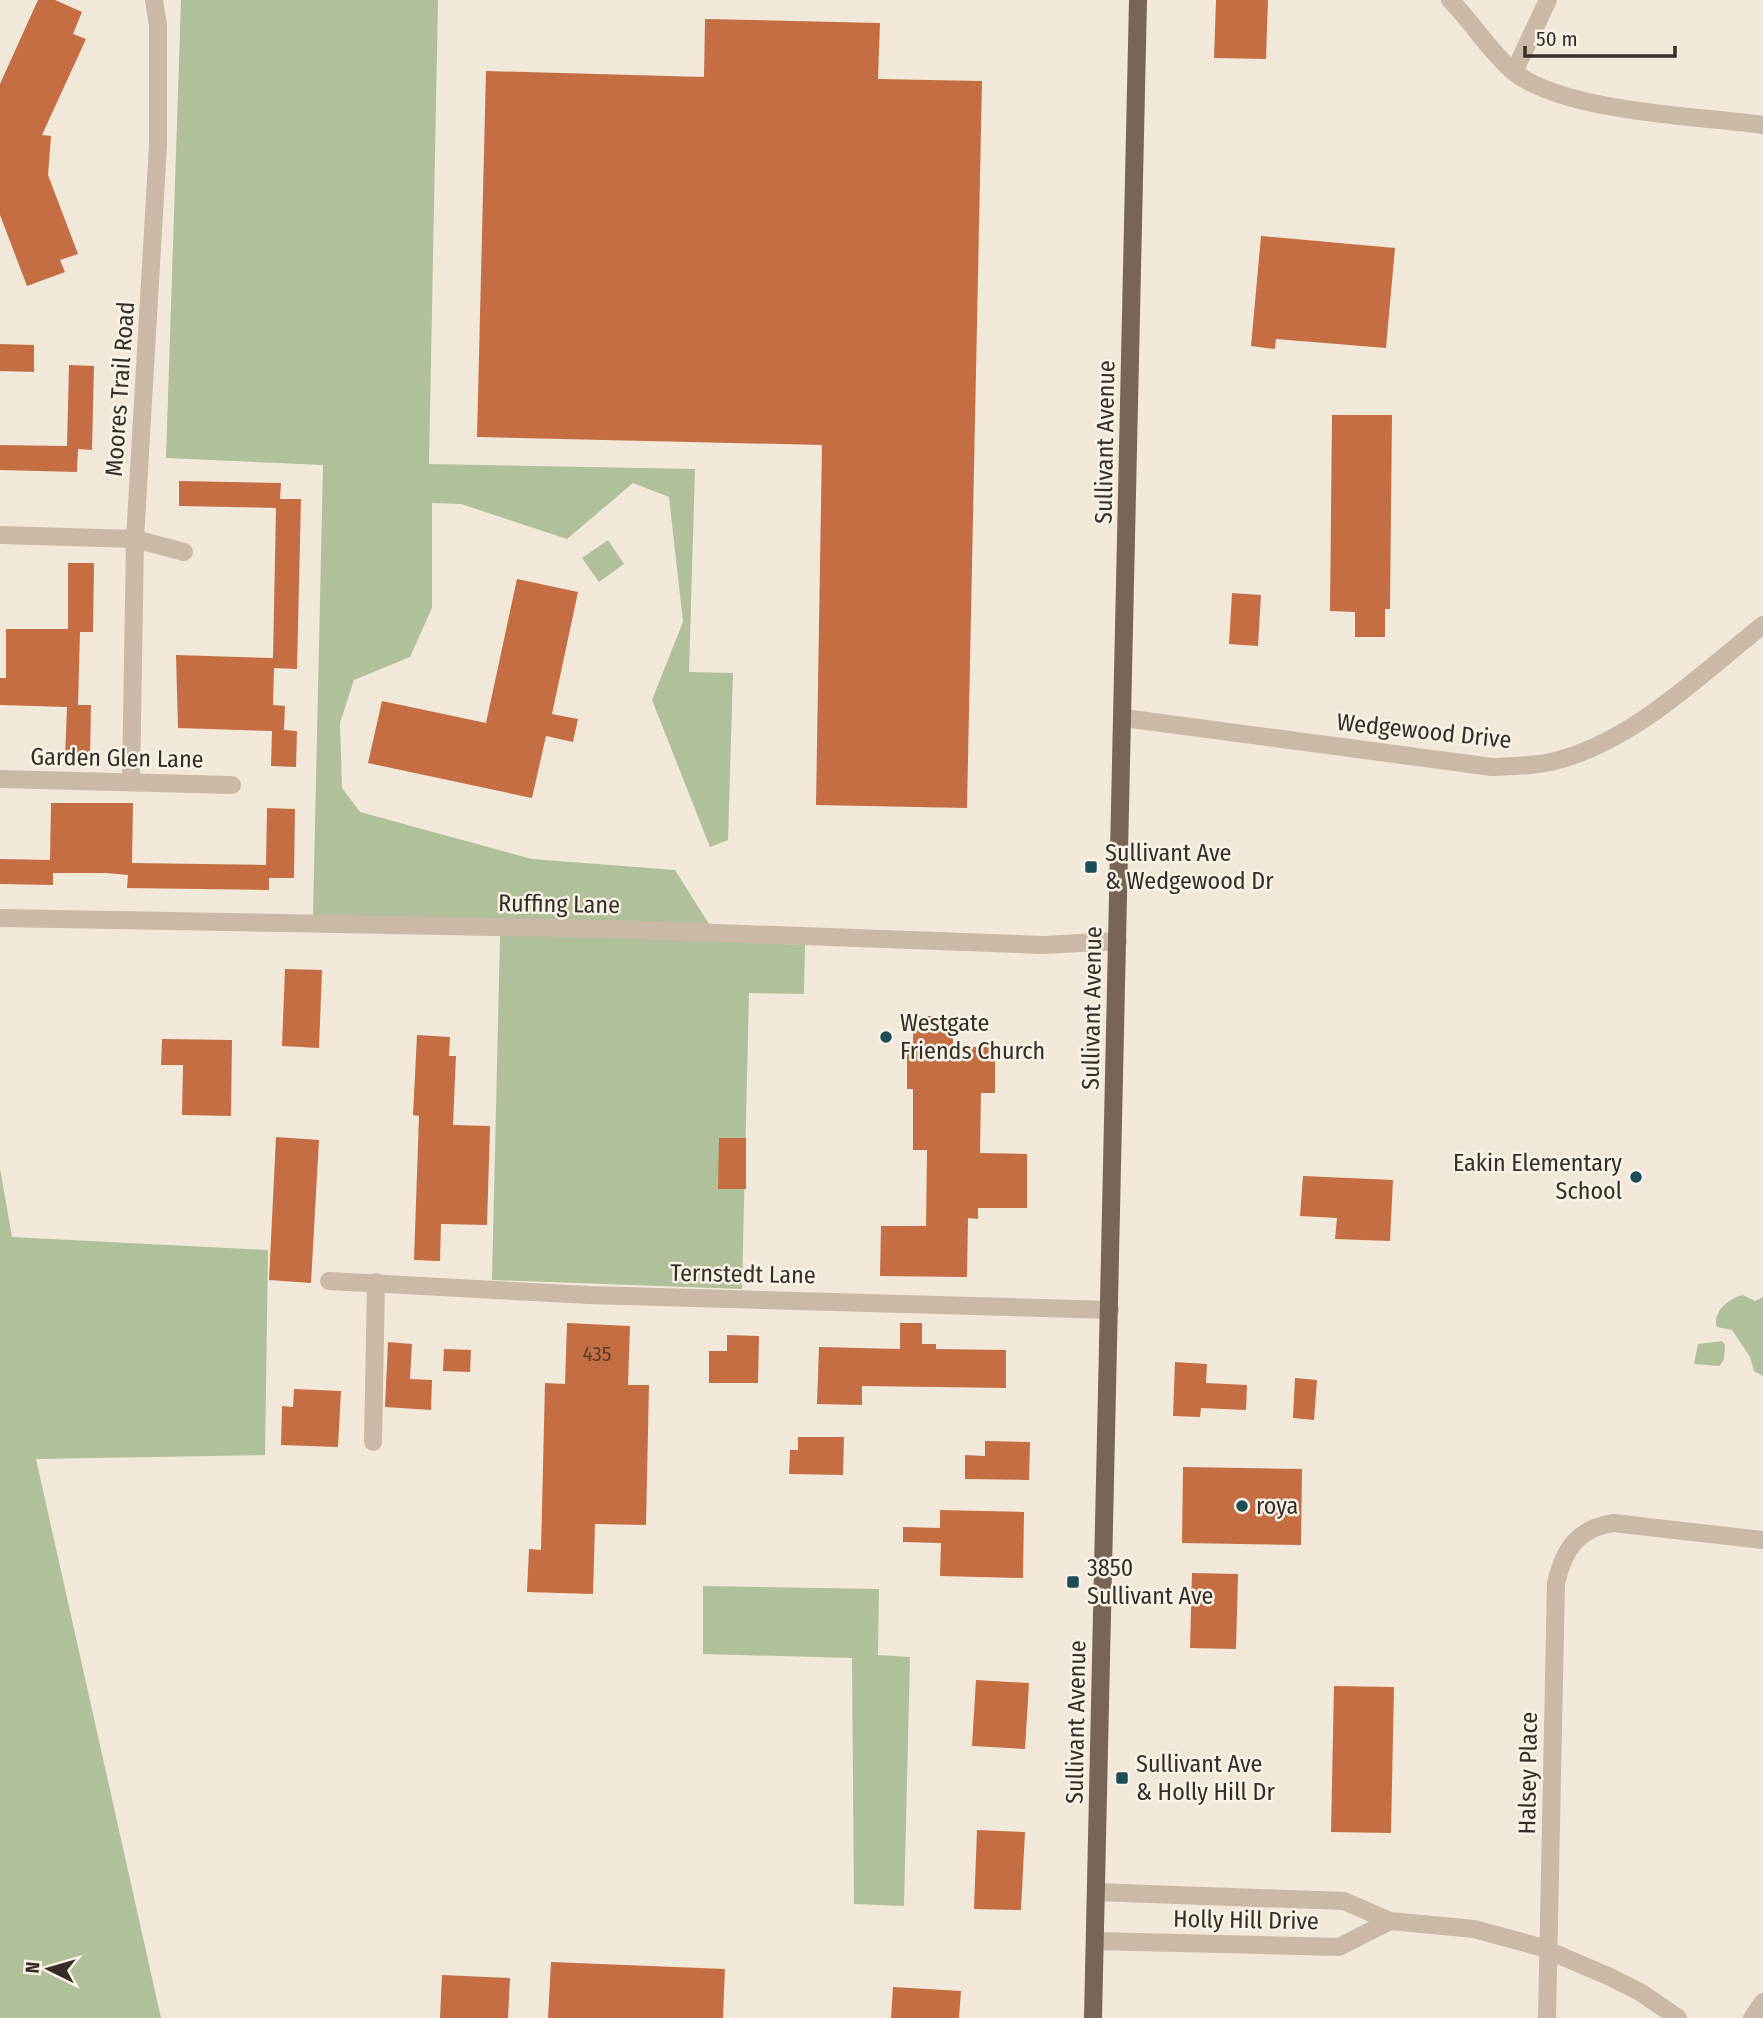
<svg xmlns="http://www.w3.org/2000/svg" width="1763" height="2018" font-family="'Fira Sans Condensed',sans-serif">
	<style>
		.green { fill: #b0c09a }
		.building { fill: #c56e44 }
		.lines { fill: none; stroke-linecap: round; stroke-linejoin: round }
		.minor { stroke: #c9b9a6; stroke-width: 18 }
		.major { stroke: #776558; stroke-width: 18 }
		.poi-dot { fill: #1d4d56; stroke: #f9f2e6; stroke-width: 2.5 }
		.labels { text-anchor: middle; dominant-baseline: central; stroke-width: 5; stroke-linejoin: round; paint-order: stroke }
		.number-label { font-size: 21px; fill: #593d2e }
		.street-label { font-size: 24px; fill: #352d27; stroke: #f9f2e6 }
		.poi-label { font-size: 24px; fill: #352d27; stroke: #f9f2e6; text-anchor: start }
	</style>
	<rect width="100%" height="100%" fill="#f1e8da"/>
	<g class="green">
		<path d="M181,0h257l-9,464 266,5 -6,203 44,1 -5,167 -18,7 -58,-147 31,-78 -14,-125 -36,-14 -66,56 -106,-35 -29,-1v105l-22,49 -56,23 -14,43 2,65 18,24 172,47 143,11 34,54 -396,-9 10,-450 -157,-7z"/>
		<path d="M608,540l16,24 -25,18 -17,-24z"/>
		<path d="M528,932l277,13 -1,49 -55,-1 -7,296 -250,-9 8,-344z"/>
		<path d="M0,1168l12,69 256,13 -3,205 -229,4 125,559h-161z"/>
		<path d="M1743,1295l12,6 8,-4v79l-9,-5 -4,-14 -18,-27 -15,-3c-5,-15 12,-29 26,-32z"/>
		<path d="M1722,1341l3,4 -1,15 -5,6 -25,-2 4,-20z"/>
		<path d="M703,1586l176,3 -1,66 32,2 -6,249 -50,-2 -2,-246 -149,-4z"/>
	</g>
	<g class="building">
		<path d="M38,0h17l27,12 -9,22 13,5 -44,96 9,1 -3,39 30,79 -18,6 5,12 -38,14 -27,-71v-131z"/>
		<path d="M1216,0h52l-2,59 -52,-1z"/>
		<path d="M705,19l175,4 -2,56 104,2 -15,727 -151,-3 6,-360 -345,-8 9,-366 218,6z"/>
		<path d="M1261,236l134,12 -9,100 -110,-9 -1,10 -24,-3z"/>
		<path d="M0,344l34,1v27l-34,-1z"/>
		<path d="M69,365l25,1 -2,84 -14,-1 -1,23 -77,-2v-25l67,1z"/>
		<path d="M1332,415h60l-2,194h-5v28h-30v-25l-25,-1z"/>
		<path d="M179,481l102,2 -1,16h21l-4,170 -23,-1 -1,37 12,1 -1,24 13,1 -1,36 -25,-1 1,-35 -94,-3 -2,-73 97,3 3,-150 -97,-2z"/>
		<path d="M68,563h26l-1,69h-13l-2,73h13l-1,55 -25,-1 2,-52 -67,-2v-27h6v-49h62z"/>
		<path d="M517,579l61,13 -26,122 26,5 -5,23 -27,-6 -14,62 -164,-35 14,-62 104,22z"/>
		<path d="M1232,593l29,2 -3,51 -29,-2z"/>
		<path d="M51,803h82l-1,60 134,2 1,-57 28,1 -1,69h-25v12l-142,-2 1,-13 -22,-2h-53v12l-53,-1v-25l50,1z"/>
		<path d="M285,969l37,1 -3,78 -37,-2z"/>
		<path d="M913,1016h40v31h42v46h-14l-1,60 47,1v54h-49v11l-10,-1 -1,59 -87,-1 1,-50h45l1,-76h-14v-61h-6v-42h6z"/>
		<path d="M417,1035l33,2 -1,19h7l-3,69 37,1 -3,99 -46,-1 -1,37 -26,-1 5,-144 -6,-1z"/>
		<path d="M162,1039l70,1 -1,76 -49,-1 1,-50h-22z"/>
		<path d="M276,1137l43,3 -8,143 -42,-3z"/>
		<path d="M719,1138h27v51h-28z"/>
		<path d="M1303,1176l90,4 -3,61 -55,-2 2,-21 -37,-2z"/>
		<path d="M567,1323l63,3 -2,59h21l-3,140 -51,-1 -2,70 -66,-2 2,-43 12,1 4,-167 20,1z"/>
		<path d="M900,1323h22v21h14v5l70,1v38l-144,-2v19l-45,-1 2,-57 81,2z"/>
		<path d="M727,1335l32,1 -1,47h-49v-32h18z"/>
		<path d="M388,1342l24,2 -2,35 22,1 -1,30 -46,-3z"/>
		<path d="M444,1349l27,1 -1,22 -27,-1z"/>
		<path d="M1175,1362l32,2 -1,19 41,2 -1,25 -45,-2 -1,9 -27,-1z"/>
		<path d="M1295,1378l22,2 -3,40 -21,-2z"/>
		<path d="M294,1389l47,2 -3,56 -57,-2 1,-39 11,1z"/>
		<path d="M798,1437h46l-1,38 -54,-1 1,-24h8z"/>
		<path d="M985,1441l45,1 -1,38 -64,-1v-24l20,1z"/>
		<path d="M1183,1467l119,2 -1,76 -119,-2z"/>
		<path d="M940,1510l84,2 -1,66 -83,-2 1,-33 -38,-1v-15l37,1z"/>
		<path d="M1192,1573l46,1 -2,75 -46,-1z"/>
		<path d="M976,1680l53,3 -4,66 -53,-3z"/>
		<path d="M1334,1686l60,1 -3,146 -60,-1z"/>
		<path d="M977,1830l48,2 -4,78 -47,-1z"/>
		<path d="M551,1962l174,7 -2,49h-175z"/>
		<path d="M442,1975l68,3 -2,40h-68z"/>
		<path d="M893,1987l68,4 -2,27h-68z"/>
	</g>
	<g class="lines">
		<g class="minor">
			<path d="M1450,0c22,22 40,52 64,72 50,40 184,44 249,53"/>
			<path d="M1514,72l34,-72"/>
			<path d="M0,535l135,4 49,13"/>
			<path d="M1124,718l368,49c23,-1 48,-1 70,-8 76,-22 140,-86 201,-134"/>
			<path d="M0,779l232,6"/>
			<path d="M131,782l4,-243 23,-394v-120l-4,-25"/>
			<path d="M0,918l610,11 434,16 74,-4"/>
			<path d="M329,1281l260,14 521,15"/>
			<path d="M373,1442l3,-160"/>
			<path d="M1096,1892l248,9 46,20 84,8 66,18 68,29 32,16 38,26"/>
			<path d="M1095,1941l244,6 51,-26"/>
			<path d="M1547,2018l9,-435c8,-34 21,-54 57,-60l150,17"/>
			<path d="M1752,2018l11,-16"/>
		</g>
		<path class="major" d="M1093,2018l45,-2018"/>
	</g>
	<g class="poi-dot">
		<rect x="1084" y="860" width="14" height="14" rx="3.5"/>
		<circle cx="886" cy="1037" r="7"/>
		<circle cx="1636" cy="1177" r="7"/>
		<circle cx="1242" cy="1506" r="7"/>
		<rect x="1066" y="1575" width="14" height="14" rx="3.5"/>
		<rect x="1115" y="1771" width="14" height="14" rx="3.5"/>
	</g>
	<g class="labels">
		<g class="number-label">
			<text x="597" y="1354">435</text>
		</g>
		<g class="street-label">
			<text transform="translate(120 389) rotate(-86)">Moores Trail Road</text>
			<text transform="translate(1105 442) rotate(-89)">Sullivant Avenue</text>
			<text transform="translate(1424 731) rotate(6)">Wedgewood Drive</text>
			<text transform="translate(117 758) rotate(1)">Garden Glen Lane</text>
			<text transform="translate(559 904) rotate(1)">Ruffing Lane</text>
			<text transform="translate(1092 1008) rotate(-89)">Sullivant Avenue</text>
			<text transform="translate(743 1274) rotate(1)">Ternstedt Lane</text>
			<text transform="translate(1076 1722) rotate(-89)">Sullivant Avenue</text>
			<text transform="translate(1528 1773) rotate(-89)">Halsey Place</text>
			<text transform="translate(1246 1920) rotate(1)">Holly Hill Drive</text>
		</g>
		<g class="poi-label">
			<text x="1105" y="853">Sullivant Ave<tspan x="1105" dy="28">&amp; Wedgewood Dr</tspan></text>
			<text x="900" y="1023">Westgate<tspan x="900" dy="28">Friends Church</tspan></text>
			<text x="1622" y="1163" text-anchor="end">Eakin Elementary<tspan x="1622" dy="28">School</tspan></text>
			<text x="1256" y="1506">roya</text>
			<text x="1087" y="1568">3850<tspan x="1087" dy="28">Sullivant Ave</tspan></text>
			<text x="1136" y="1764">Sullivant Ave<tspan x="1136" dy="28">&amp; Holly Hill Dr</tspan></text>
		</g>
	</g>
	<g transform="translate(49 1969) rotate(275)" stroke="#f9f2e6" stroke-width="5" paint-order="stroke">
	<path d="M0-5L12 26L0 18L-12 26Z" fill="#352d27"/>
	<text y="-10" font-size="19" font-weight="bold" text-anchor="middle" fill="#352d27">N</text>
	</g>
	<path d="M1525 46v10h150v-10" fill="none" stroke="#352d27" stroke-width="3.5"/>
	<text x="1536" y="46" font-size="21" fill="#352d27" stroke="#f9f2e6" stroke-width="5" paint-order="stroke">50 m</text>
</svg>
